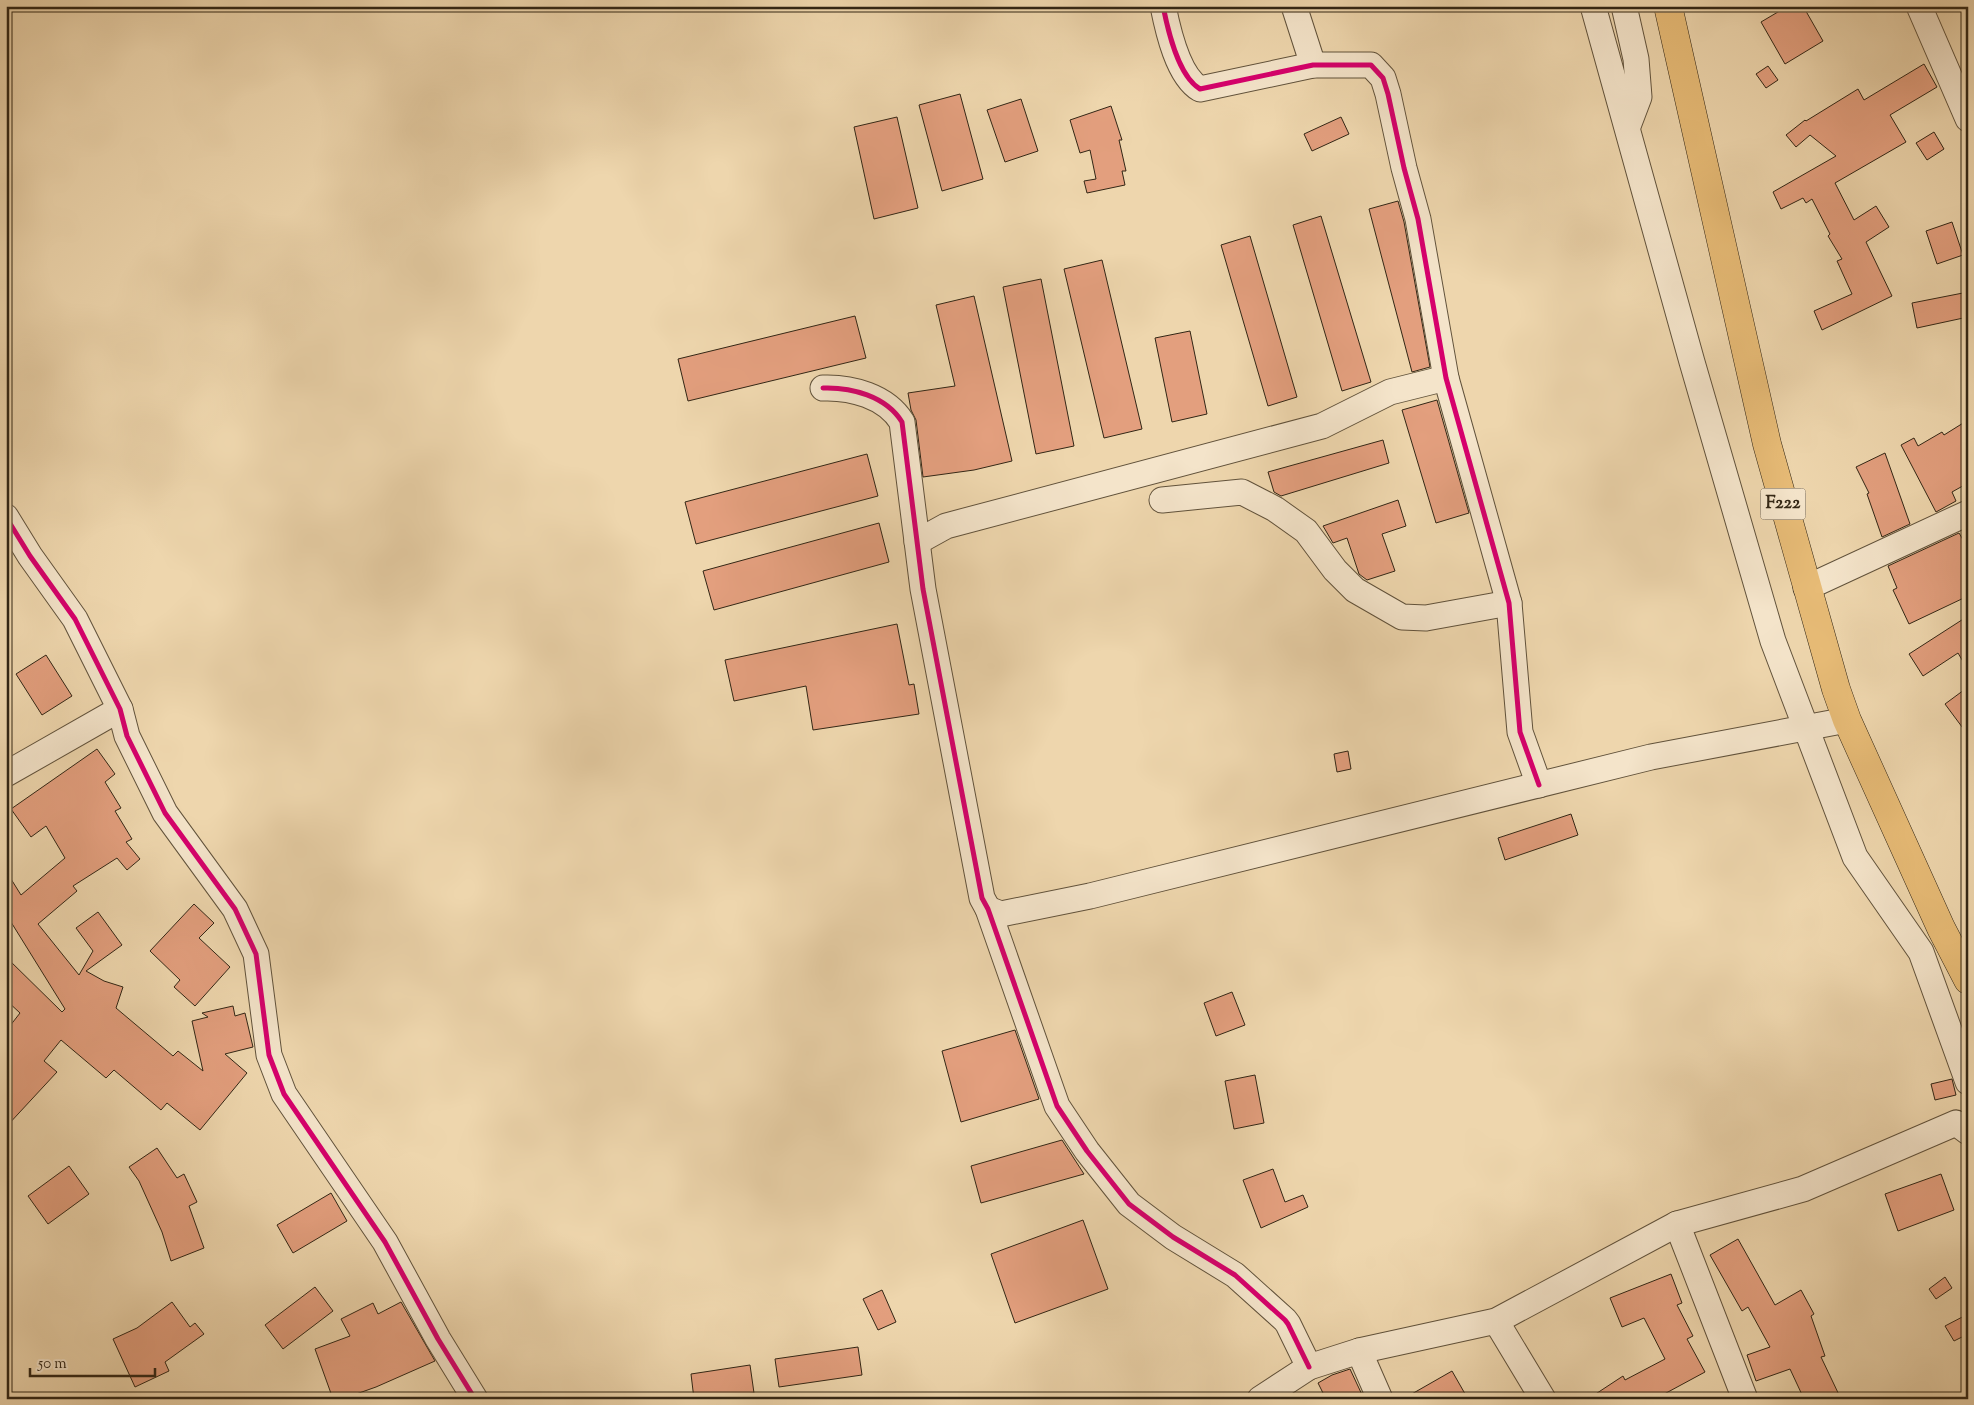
<svg xmlns="http://www.w3.org/2000/svg" width="1974" height="1405" font-family="'Sorts Mill Goudy',serif">
	<style>
		.building { fill: #e39f7e; stroke: #322615 }
		.lines { fill: none; stroke-linecap: round; stroke-linejoin: round }
		.minor-casing { stroke: #61523b; stroke-width: 27 }
		.major-casing { stroke: #322615; stroke-width: 29 }
		.minor { stroke: #f4e4ca; stroke-width: 25 }
		.major { stroke: #e7bb76; stroke-width: 28 }
		.cycleway-casing { stroke: #f4e4ca; stroke-width: 8 }
		.cycleway { stroke: #d6006c; stroke-width: 5 }
		.labels { text-anchor: middle; dominant-baseline: central; stroke-width: 4.5; stroke-linejoin: round; paint-order: stroke }
		.shield { fill: #f4e4ca; stroke: #6c5f4b; stroke-width: 1 }
		.shield-label { font-size: 18px; font-weight: bold; fill: #322615 }
	</style>
	<rect width="100%" height="100%" fill="#eed6ad"/>
	<filter id="stains"><feTurbulence type="fractalNoise" baseFrequency=".004" numOctaves="4"/><feColorMatrix values="0 0 0 0 .2 0 0 0 0 .09 0 0 0 0 .02 0 0 0 .5 -.17"/></filter>
	<radialGradient id="worn" r=".72"><stop offset=".6" stop-color="#630" stop-opacity="0"/><stop offset="1" stop-color="#630" stop-opacity=".3"/></radialGradient>
	<g class="building">
		<path d="M1788,6h15l20,35 -38,23 -24,-42z"/>
		<path d="M1924,64l13,23 -47,28 16,27 -71,41 19,37 22,-14 13,21 -23,15 26,54 -70,34 -8,-19 38,-17 -15,-33 5,-2 -14,-23 2,-2 -18,-35 -6,4 -3,-5 -22,11 -8,-17 63,-36 -26,-21 -14,12 -10,-12 19,-15 1,1 52,-32 6,11z"/>
		<path d="M1768,66l10,14 -12,8 -10,-14z"/>
		<path d="M960,94l23,85 -41,12 -23,-86z"/>
		<path d="M1021,99l17,52 -33,11 -18,-52z"/>
		<path d="M1111,106l11,34h-3l7,31h-4l3,14 -38,8 -3,-12 12,-2 -6,-29 -10,3 -10,-33z"/>
		<path d="M897,117l21,91 -44,11 -20,-92z"/>
		<path d="M1341,117l8,17 -37,17 -8,-17z"/>
		<path d="M1934,132l10,17 -17,11 -11,-17z"/>
		<path d="M1398,201l6,21 26,145 -18,5 -43,-163z"/>
		<path d="M1321,216l50,166 -29,9 -49,-166z"/>
		<path d="M1952,222l11,33 -26,9 -11,-33z"/>
		<path d="M1250,236l47,161 -29,9 -47,-161z"/>
		<path d="M1102,260l40,169 -38,9 -40,-169z"/>
		<path d="M1041,279l33,167 -38,8 -33,-167z"/>
		<path d="M1968,292v25l-51,11 -5,-25z"/>
		<path d="M974,296l38,165 -38,9 -51,7 -7,-57 -5,-10 -3,-17 47,-7 -19,-81z"/>
		<path d="M855,316l11,42 -178,43 -10,-42z"/>
		<path d="M1190,331l17,83 -35,8 -17,-84z"/>
		<path d="M1437,400l32,113 -33,10 -34,-113z"/>
		<path d="M1968,420v63l-16,9 4,9 -20,11 -35,-67 13,-7 4,8 24,-14 2,3z"/>
		<path d="M1383,440l6,23 -108,33 -7,-4 -6,-20z"/>
		<path d="M1885,453l25,71 -28,13 -15,-43 2,-1 -13,-26z"/>
		<path d="M867,454l11,42 -182,48 -11,-42z"/>
		<path d="M1398,500l8,26 -24,8 13,37 -28,9 -8,-6 -12,-36 -14,5 -10,-17z"/>
		<path d="M879,523l10,39 -175,48 -11,-39z"/>
		<path d="M1959,533l9,15v48l-59,28 -16,-34 4,-2 -9,-22z"/>
		<path d="M1968,616v54l-10,-17 -35,23 -14,-22z"/>
		<path d="M897,624l12,61 5,-1 5,30 -106,16 -7,-44 -72,15 -9,-41z"/>
		<path d="M46,655l26,41 -30,19 -26,-41z"/>
		<path d="M1968,687v48l-23,-31z"/>
		<path d="M97,749l18,25 -10,8 16,26 -6,3 17,28 -6,3 14,17 -13,11 -10,-12 -44,28 4,5 -39,33 41,51 14,-24 -17,-23 22,-16 24,33 -36,26 18,10 19,6 -7,21 57,48 5,-5 25,20 -11,-50 16,-4 -6,-4 31,-7 2,10 10,-3 8,34 -28,7 22,19 -47,57 -33,-27 -6,7 -47,-40 -8,8 -45,-38 -17,21 13,11 -51,55v-96l14,-18 -14,-13v-43l56,55 3,-3 -59,-95v-43l15,24 44,-37 -19,-32 -15,11 -20,-28z"/>
		<path d="M1348,751l3,18 -14,3 -3,-18z"/>
		<path d="M1571,814l7,21 -73,25 -7,-22z"/>
		<path d="M194,904l20,19 -15,15 31,29 -35,39 -21,-19 6,-7 -30,-29z"/>
		<path d="M1232,992l13,33 -29,11 -12,-33z"/>
		<path d="M1015,1030l24,69 -78,23 -19,-71z"/>
		<path d="M1255,1075l9,48 -30,6 -9,-48z"/>
		<path d="M1952,1079l4,16 -21,5 -4,-16z"/>
		<path d="M1062,1140l22,34 -103,29 -10,-37z"/>
		<path d="M157,1148l20,30 7,-4 13,28 -8,4 15,42 -33,13 -9,-29 -23,-51 -10,-14z"/>
		<path d="M69,1166l20,28 -41,30 -20,-28z"/>
		<path d="M1273,1169l12,33 18,-7 5,12 -47,21 -18,-48z"/>
		<path d="M1941,1174l13,36 -56,21 -13,-37z"/>
		<path d="M331,1193l16,28 -54,32 -16,-28z"/>
		<path d="M1083,1220l25,69 -93,34 -24,-69z"/>
		<path d="M1738,1239l37,66 26,-15 13,24 -3,2 14,40 -4,1 20,42h-37l-14,-30 -34,12 -9,-26 23,-8 -22,-40 -6,4 -32,-56z"/>
		<path d="M1671,1274l11,29 -5,2 16,31 -6,3 18,33 -50,27h-67l35,-23 2,4 40,-21 -21,-41 -22,9 -12,-29z"/>
		<path d="M1945,1277l7,11 -16,11 -7,-10z"/>
		<path d="M315,1287l18,24 -50,38 -18,-24z"/>
		<path d="M882,1290l14,32 -18,8 -15,-31z"/>
		<path d="M172,1302l18,25 5,-4 9,11 -39,28 4,9 -34,16 -22,-48 24,-11z"/>
		<path d="M401,1302l34,59 -59,26 -34,12h-9l-18,-50 35,-13 -9,-17 32,-16 5,11z"/>
		<path d="M1968,1314v20l-14,7 -9,-15z"/>
		<path d="M858,1347l4,28 -83,12 -4,-28z"/>
		<path d="M750,1365l4,28 -60,6 -3,-25z"/>
		<path d="M1350,1369l14,30h-38l-8,-16 14,-8z"/>
		<path d="M1452,1371l16,28h-65z"/>
	</g>
	<g class="lines">
		<defs>
			<g id="minor">
				<path d="M1163,6c5,25 15,70 37,83l113,-24h58l12,13 5,16 16,74 14,51 28,159 63,225 11,129 19,53"/>
				<path d="M1294,6l19,59"/>
				<path d="M1593,6l99,356 81,279 82,216 66,95 47,130"/>
				<path d="M1624,6l12,53 3,38 -11,29"/>
				<path d="M1919,6l49,113"/>
				<path d="M823,388c28,-1 63,8 79,34l21,167 59,309 6,11 69,197 30,45 42,53 44,33 62,38 50,45 3,4 21,43"/>
				<path d="M1162,500l80,-8 33,17 31,22 29,39 20,20 47,27 24,1 83,-15"/>
				<path d="M6,517l24,39 45,63 45,90 7,27 38,77 70,96 21,45 13,101 15,39 101,148 53,97 37,60"/>
				<path d="M917,542l29,-16 376,-100 68,-34 56,-14"/>
				<path d="M1806,588l162,-75"/>
				<path d="M6,774l114,-65"/>
				<path d="M988,909l13,5 89,-18 561,-139 196,-37"/>
				<path d="M1677,1224l68,175"/>
				<path d="M1496,1321l47,78"/>
				<path d="M1359,1351l21,48"/>
				<path d="M1260,1399l49,-32 50,-16 137,-30 181,-97 126,-35 153,-66 12,9"/>
			</g>
			<path id="major" d="M1668,6l99,438 69,245 11,31 94,208 27,52"/>
		</defs>
		<use href="#minor" class="minor-casing"/>
		<use href="#major" class="major-casing"/>
		<use href="#minor" class="minor"/>
		<use href="#major" class="major"/>
		<defs>
			<g id="cycleway">
				<path d="M1163,6c5,25 15,70 37,83l113,-24h58l12,13 5,16 16,74 14,51 28,159 63,225 11,129 19,53"/>
				<path d="M823,388c28,-1 63,8 79,34l21,167 59,309 6,11 69,197 30,45 42,53 44,33 62,38 50,45 3,4 21,43"/>
				<path d="M6,517l24,39 45,63 45,90 7,27 38,77 70,96 21,45 13,101 15,39 101,148 53,97 37,60"/>
			</g>
		</defs>
		<use href="#cycleway" class="cycleway-casing"/>
		<use href="#cycleway" class="cycleway"/>
	</g>
	<g class="labels">
		<rect class="shield" x="1760.5" y="488.5" width="45" height="31" rx="4"/>
		<g class="shield-label">
			<text x="1783" y="504">F222</text>
		</g>
	</g>
	<rect width="1974" height="1405" fill="none" stroke="#eed6ad" stroke-width="25"/>
	<rect x="8" y="8" width="1959" height="1390" fill="none" stroke="#322615" stroke-width="2.5"/>
	<rect x="12" y="12" width="1949" height="1380" fill="none" stroke="#322615"/>
	<path d="M30 1368v8h125v-8" fill="none" stroke="#322615" stroke-width="2.5"/>
	<text x="38" y="1368" font-size="15" fill="#322615" stroke="#f4e4ca" stroke-width="4" paint-order="stroke">50 m</text>
	<rect width="100%" height="100%" filter="url(#stains)"/>
	<rect width="100%" height="100%" fill="url(#worn)"/>
</svg>
